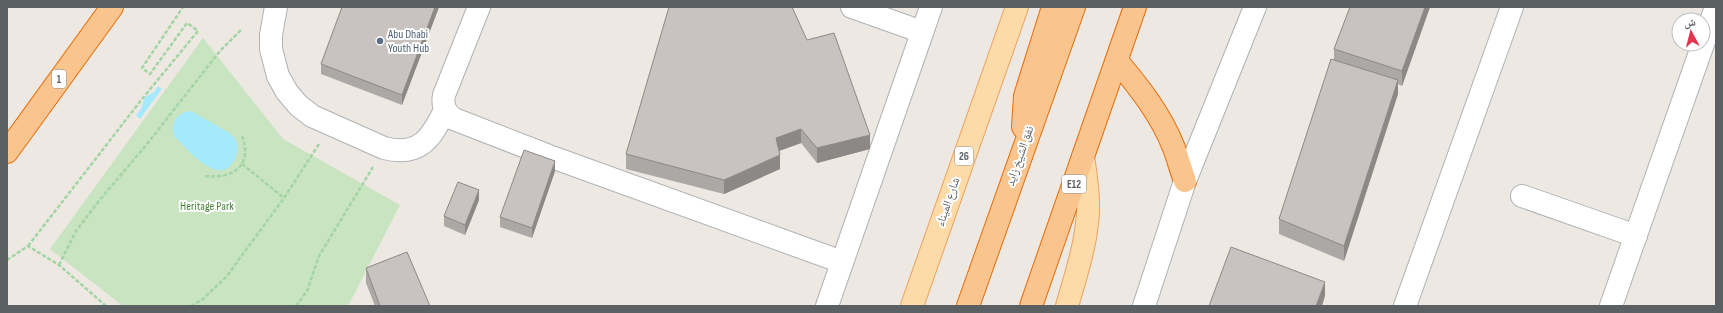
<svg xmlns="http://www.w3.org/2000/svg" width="1723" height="313" font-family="'Sofia Sans Condensed','Noto Naskh Arabic',sans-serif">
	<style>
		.green { fill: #c8e4c0 }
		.water { fill: #a4eafc }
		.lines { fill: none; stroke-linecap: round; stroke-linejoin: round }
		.minor-casing { stroke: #aeb2b5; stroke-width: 24 }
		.major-casing { stroke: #eca25d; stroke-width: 24 }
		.highway-casing { stroke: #e76d08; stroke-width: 24 }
		.path { stroke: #a3d5a4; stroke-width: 2.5; stroke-dasharray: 4 2; stroke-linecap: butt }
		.minor { stroke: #fff; stroke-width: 22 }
		.major { stroke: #fcdba9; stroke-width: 22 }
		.highway { stroke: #f9c48e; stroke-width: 22 }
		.wall { fill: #aca8a5 }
		.shaded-wall { fill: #8c8886 }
		.building { fill: #c8c3c0; stroke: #8c8886 }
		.service-dot { fill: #5c6f8a; stroke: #fff; stroke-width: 1.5 }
		.labels { text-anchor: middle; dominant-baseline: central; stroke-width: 4; stroke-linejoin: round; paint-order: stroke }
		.shield { fill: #fff; stroke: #8c9092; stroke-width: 1 }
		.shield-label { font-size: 11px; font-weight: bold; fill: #5b6063 }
		.service-label { font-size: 12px; fill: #4e5e75; stroke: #fff; text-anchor: start }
		.street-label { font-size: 12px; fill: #5b6063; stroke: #fff }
		.park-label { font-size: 12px; fill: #478438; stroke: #fff }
	</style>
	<rect width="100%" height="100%" fill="#ede8e2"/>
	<path class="green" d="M203,38l80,101 117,66 -52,101h-225l-73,-57z"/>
	<g class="water">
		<path d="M158,86l4,3 -22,30 -4,-4 5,-6 4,-12 9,-5z"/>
		<path d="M191,111c8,5 39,21 43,26 9,12 -1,37 -18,33 -16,-5 -29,-21 -41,-33 -6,-13 2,-25 16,-26z"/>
	</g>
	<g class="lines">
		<defs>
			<g id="minor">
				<path d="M276,7l-5,28v14l7,27 9,16 11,13 14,11 72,32c35,9 47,-9 61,-38"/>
				<path d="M479,7l-35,88c-2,11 1,18 10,24l95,37 293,106"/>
				<path d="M852,7l70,25"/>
				<path d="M1522,196l114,40"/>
				<path d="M827,306l104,-299"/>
				<path d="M1144,306l41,-125 70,-174"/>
				<path d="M1405,306l107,-299"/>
				<path d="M1611,306l105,-299"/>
			</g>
			<g id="major">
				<path d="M912,306l105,-299"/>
				<path d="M1067,306c9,-31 19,-61 21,-93 1,-19 -2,-38 -5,-56"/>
			</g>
			<g id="highway">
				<path d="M1117,61c23,27 44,54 57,87 4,11 7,22 11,33"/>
				<path d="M1023,127l2,-31 28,-89"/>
				<path d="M7,152l105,-145"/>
				<path d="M968,306l106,-299"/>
				<path d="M1031,306l104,-299"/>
			</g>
		</defs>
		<use href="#minor" class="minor-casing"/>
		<use href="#major" class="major-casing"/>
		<use href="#highway" class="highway-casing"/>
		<g class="path">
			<path d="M242,164l42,34"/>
			<path d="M205,176c29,3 48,-11 37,-40"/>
			<path d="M28,246l114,-147 56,-68 -11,-8 -37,51 -8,-6 41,-61"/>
			<path d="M7,260l21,-14 31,19 47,41"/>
			<path d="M59,265l17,-34 22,-29 49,-58 73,-93 22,-22"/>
			<path d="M191,306l12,-7 24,-23 57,-78 35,-54"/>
			<path d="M296,306l11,-15 12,-35 54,-89"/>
		</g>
		<use href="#minor" class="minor"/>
		<use href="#major" class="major"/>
		<use href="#highway" class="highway"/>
	</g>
	<g class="wall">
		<path d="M439,7l-37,98 -81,-31v-10z"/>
		<path d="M1430,7l-28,79 -4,-2v10l-54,167 -65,-27v-15l55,-159v-11z"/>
		<path d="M807,40l63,109 -53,14 -16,-20 -22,8 1,18 -56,25 -98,-25v-15z"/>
		<path d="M555,171l-23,67 -32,-11v-10z"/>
		<path d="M479,200l-14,35 -21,-9v-10z"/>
		<path d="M366,268l64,38h-55l-9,-23z"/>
	</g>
	<g class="shaded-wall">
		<path d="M435,7h4l-37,98v-10z"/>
		<path d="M1425,7h5l-28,79v-15z"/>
		<path d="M1398,80v14l-54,167v-15z"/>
		<path d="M801,129v14l-25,9v-14z"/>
		<path d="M870,135v14l-53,14v-15z"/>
		<path d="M780,155v14l-56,25v-14z"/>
		<path d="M555,161v10l-23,67v-10z"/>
		<path d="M479,190v10l-14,35v-10z"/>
		<path d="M1325,282v14l-3,10h-6z"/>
	</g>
	<g class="building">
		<path d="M342,7h93l-33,88 -81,-31z"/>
		<path d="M669,7h123l15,33 27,-7 36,102 -53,13 -16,-19 -25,9 4,17 -56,25 -98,-26z"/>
		<path d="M1350,7h75l-23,64 -68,-22z"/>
		<path d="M1331,59l67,21 -54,166 -65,-27z"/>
		<path d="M524,150l31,11 -23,67 -32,-11z"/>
		<path d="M458,182l21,8 -14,35 -21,-9z"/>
		<path d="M1231,247l94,35 -9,24h-107z"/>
		<path d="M407,252l23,54h-50l-14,-38z"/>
	</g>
	<circle class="service-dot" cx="380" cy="41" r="4"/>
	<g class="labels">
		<g class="shield">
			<rect x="52" y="70" width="14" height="18" rx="3"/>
			<rect x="955" y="147" width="18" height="18" rx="3"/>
			<rect x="1062" y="175" width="24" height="18" rx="3"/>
		</g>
		<g class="shield-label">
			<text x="59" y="79">1</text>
			<text x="964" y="156">26</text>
			<text x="1074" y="184">E12</text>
		</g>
		<g class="service-label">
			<text x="388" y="34">Abu Dhabi<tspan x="388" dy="14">Youth Hub</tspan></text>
		</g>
		<g class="street-label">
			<text transform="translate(1020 156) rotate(-71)">نفق الشيخ زايد</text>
			<text transform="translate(948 202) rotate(-71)">شارع الميناء</text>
		</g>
		<g class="park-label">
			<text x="207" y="206">Heritage Park</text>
		</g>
	</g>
	<rect width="1723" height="313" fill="none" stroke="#5b6063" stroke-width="16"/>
	<g transform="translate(1691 32) rotate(353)"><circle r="19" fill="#ffffff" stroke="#bdbfc1"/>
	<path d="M0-3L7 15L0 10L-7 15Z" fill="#e2334f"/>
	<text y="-6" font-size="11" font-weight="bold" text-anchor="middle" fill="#5b6063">ش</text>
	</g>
</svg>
